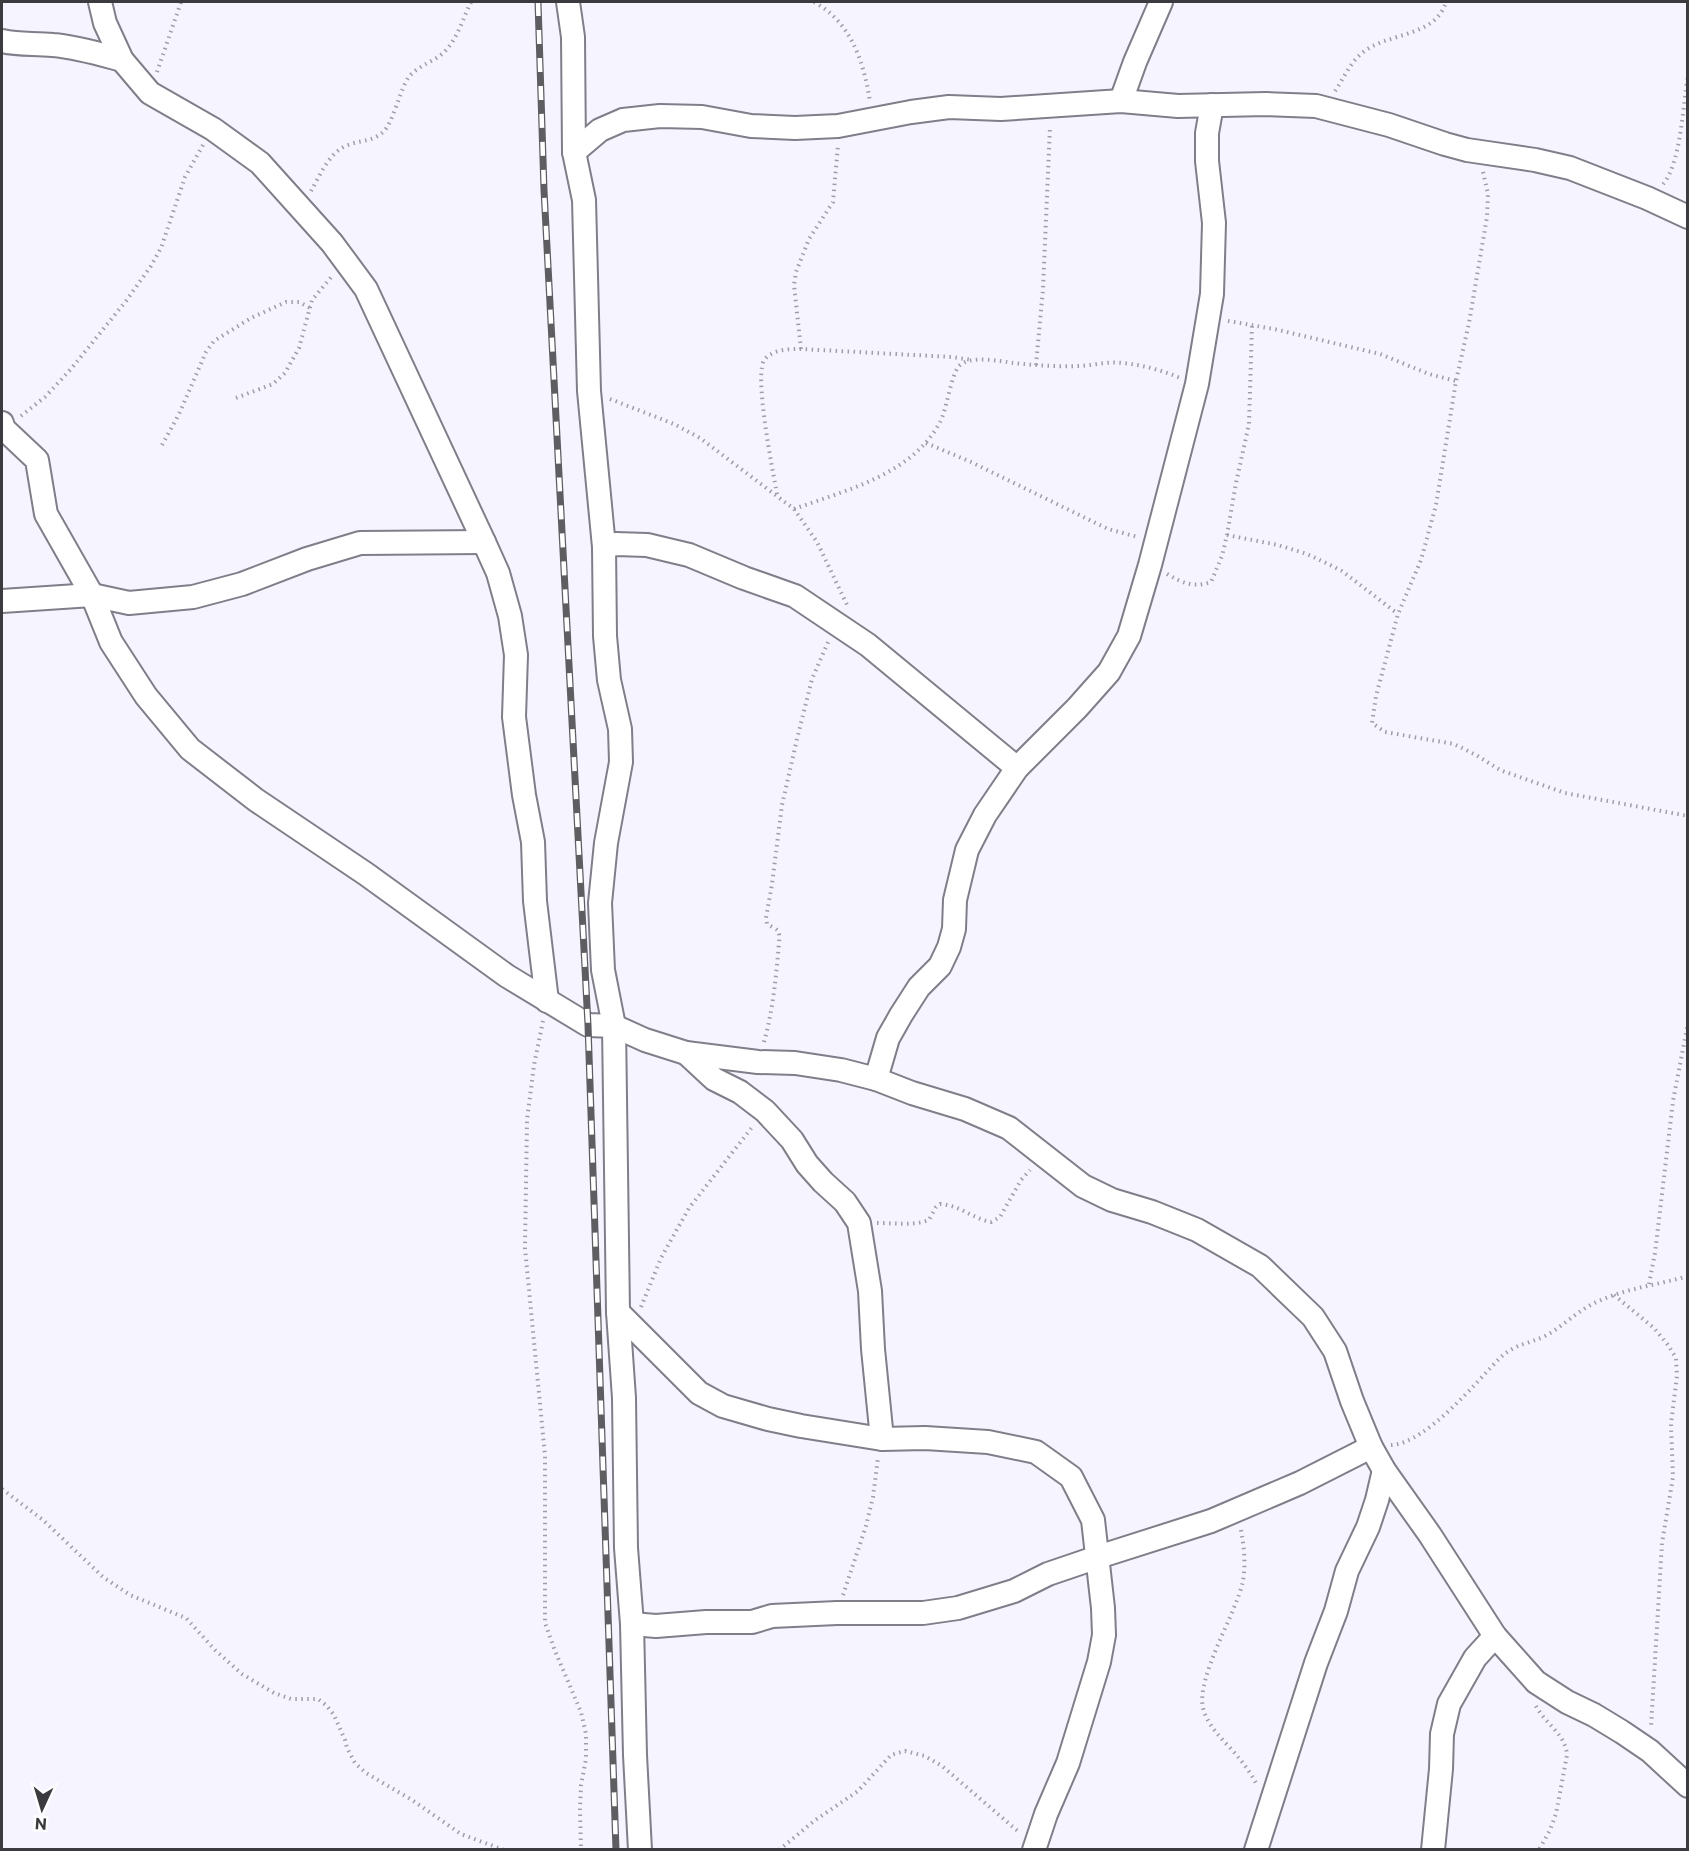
<svg xmlns="http://www.w3.org/2000/svg" width="1689" height="1851" font-family="Commissioner,sans-serif">
	<style>
		.lines { fill: none; stroke-linecap: round; stroke-linejoin: round }
		.street-casing { stroke: #7f7e89; stroke-width: 26 }
		.path { stroke: #9f9ea5; stroke-width: 4; stroke-dasharray: 1.5 4.5; stroke-linecap: butt }
		.street { stroke: #fff; stroke-width: 22 }
		.rail-casing { stroke: #5e5d62; stroke-width: 7 }
		.rail { stroke: #fff; stroke-width: 4.5; stroke-dasharray: 14; stroke-linecap: butt }
	</style>
	<rect width="100%" height="100%" fill="#f6f5ff"/>
	<g class="lines">
		<defs>
			<g id="street">
				<path d="M100,2l5,21 17,37 28,33 63,36 47,34 72,80 34,46 118,253 14,31 12,43 6,39 -2,62 10,78 9,47 2,59 12,100"/>
				<path d="M568,2l5,35 1,115 10,48 5,191 15,156 1,89 4,44 11,49 1,33 -15,81 -6,60 3,67 11,56 4,286 6,86 2,150 6,76 3,131 5,95"/>
				<path d="M2,41c17,4 33,2 51,4 24,2 47,9 69,15"/>
				<path d="M1121,101l14,-39 26,-60"/>
				<path d="M574,152l26,-22 23,-10 37,-4 42,1 49,9 44,2 43,-2 73,-14 38,-5 52,2 120,-8 57,5 88,-2 50,2 73,19 56,19 22,6 68,10 35,8 77,30 41,19"/>
				<path d="M2,423l2,6 33,31 9,54 46,81 19,47 35,54 44,53 66,51 110,74 141,102 81,49 26,1 31,14 41,13 72,9 37,1 46,7 35,9 36,14 53,16 44,19 74,58 29,14 40,12 45,18 63,36 53,51 22,34 17,50 19,46 13,23 46,65 65,101 41,46 31,20 27,13 28,17 28,19 38,35"/>
				<path d="M604,547l12,-3 31,1 42,10 55,23 51,18 73,49 149,123"/>
				<path d="M2,601l90,-6 37,8 64,-6 49,-13 65,-25 53,-16 124,-1"/>
				<path d="M686,1053l28,26 26,13 25,19 27,29 15,24 16,18 22,20 14,21 11,68 3,58 9,90"/>
				<path d="M876,1079l12,-41 13,-23 18,-28 21,-21 9,-19 5,-18 1,-29 12,-50 18,-35 32,-47 60,-60 32,-36 20,-36 21,-71 47,-181 15,-90 2,-71 -7,-62v-28l5,-28"/>
				<path d="M618,1312l81,81 24,13 45,13 33,7 81,13 43,-1 63,4 48,10 35,25 22,43 10,88 1,27 -5,27 -31,101 -22,51 -12,36"/>
				<path d="M632,1624l24,2 50,-4h46l20,-6 65,-3h86l35,-5 56,-17 34,-17 50,-17 113,-36 89,-38 71,-36"/>
				<path d="M1256,1850l60,-187 20,-52 11,-40 21,-44 9,-27 7,-30"/>
				<path d="M1433,1850l8,-81 1,-35 7,-30 26,-46 20,-22"/>
			</g>
		</defs>
		<use href="#street" class="street-casing"/>
		<g class="path">
			<path d="M814,2c37,20 50,60 56,100"/>
			<path d="M157,72l24,-70"/>
			<path d="M1335,91c9,-13 15,-28 27,-38 25,-21 73,-15 84,-51"/>
			<path d="M1483,172l5,22 -1,23 -18,106 -13,58 -20,124 -15,55 -23,54 -22,82 -4,27 13,9 69,12 22,11 24,15 65,23 123,23"/>
			<path d="M1663,184c18,-20 20,-81 25,-108"/>
			<path d="M311,191c9,-16 19,-40 37,-46 12,-5 24,-3 35,-13 10,-9 16,-39 25,-54 9,-12 23,-15 34,-24 15,-13 21,-36 29,-52"/>
			<path d="M1228,321l46,8 106,25 49,20 27,7"/>
			<path d="M801,349l-7,-64 2,-13 13,-33 24,-37 5,-57"/>
			<path d="M1036,365l7,-76 7,-163"/>
			<path d="M236,398l37,-14 12,-11 14,-25 13,-48 21,-25"/>
			<path d="M610,399l64,25 26,14 94,71 23,33 31,65"/>
			<path d="M21,416l24,-19 26,-28 55,-68 25,-35 10,-18 24,-71 18,-32"/>
			<path d="M926,443l45,19 137,67 30,8"/>
			<path d="M162,445l17,-31 27,-62 8,-11 37,-23 35,-16h13l11,6"/>
			<path d="M777,494c-4,-22 -24,-122 -12,-135 9,-10 24,-10 36,-10l151,8 20,3"/>
			<path d="M794,509c52,-19 118,-34 146,-87 7,-13 11,-47 19,-56 10,-11 41,-5 54,-3 21,2 42,4 64,3 15,0 30,-5 45,-3 21,2 39,7 58,15"/>
			<path d="M1227,535l51,10 29,9 19,9 16,8 56,43"/>
			<path d="M1167,574c15,9 27,14 44,8l11,-26 5,-21 9,-52 13,-59 3,-99"/>
			<path d="M543,1021l-9,44 -7,55 -2,128 20,208v167l10,28 26,61 5,22v25l-5,26 -1,24 1,41"/>
			<path d="M764,1042c9,-32 12,-65 15,-99 1,-14 0,-12 -12,-19l-1,-6 6,-34 10,-79 15,-66 15,-60 17,-39"/>
			<path d="M877,1223c18,0 36,3 52,-3l7,-13 4,-3c20,1 33,15 51,18l9,-5 21,-37 9,-10"/>
			<path d="M1649,1284l6,-31 18,-152 15,-78"/>
			<path d="M1614,1295l40,33 14,17 8,13 1,18 -6,48 2,53 -11,66 -11,184"/>
			<path d="M641,1307l20,-49 28,-50 64,-82"/>
			<path d="M1391,1445c36,-2 85,-63 109,-87 14,-14 29,-14 45,-22 19,-10 34,-27 54,-35 28,-13 59,-16 89,-25"/>
			<path d="M2,1489l41,31 60,57 27,18 56,23 29,32 27,24 32,19 17,6h27l8,6 8,10 11,25 2,8 8,15 11,10 46,27 49,34 43,16"/>
			<path d="M1241,1530c3,17 5,33 2,51 -7,33 -47,96 -40,127 5,20 23,34 35,49 7,8 13,17 18,26"/>
			<path d="M843,1595l23,-69 7,-29 5,-39"/>
			<path d="M1536,1706c10,19 29,27 31,49l-11,59 -6,16 -11,20"/>
			<path d="M779,1850l35,-29 44,-30 33,-36 14,-4 20,5 17,10 78,67"/>
		</g>
		<use href="#street" class="street"/>
		<defs>
			<path id="rail" d="M538,2l6,188 44,835 28,825"/>
		</defs>
		<use href="#rail" class="rail-casing"/>
		<use href="#rail" class="rail"/>
	</g>
	<rect width="1689" height="1851" fill="none" stroke="#3b3b3f" stroke-width="6"/>
	<g transform="translate(42 1809) rotate(184)" stroke="#ffffff" stroke-width="4.5" paint-order="stroke">
	<path d="M0-4.5L10 22L0 15L-10 22Z" fill="#3b3b3f"/>
	<text y="-9" font-size="16" font-weight="bold" text-anchor="middle" fill="#3b3b3f">N</text>
	</g>
</svg>
